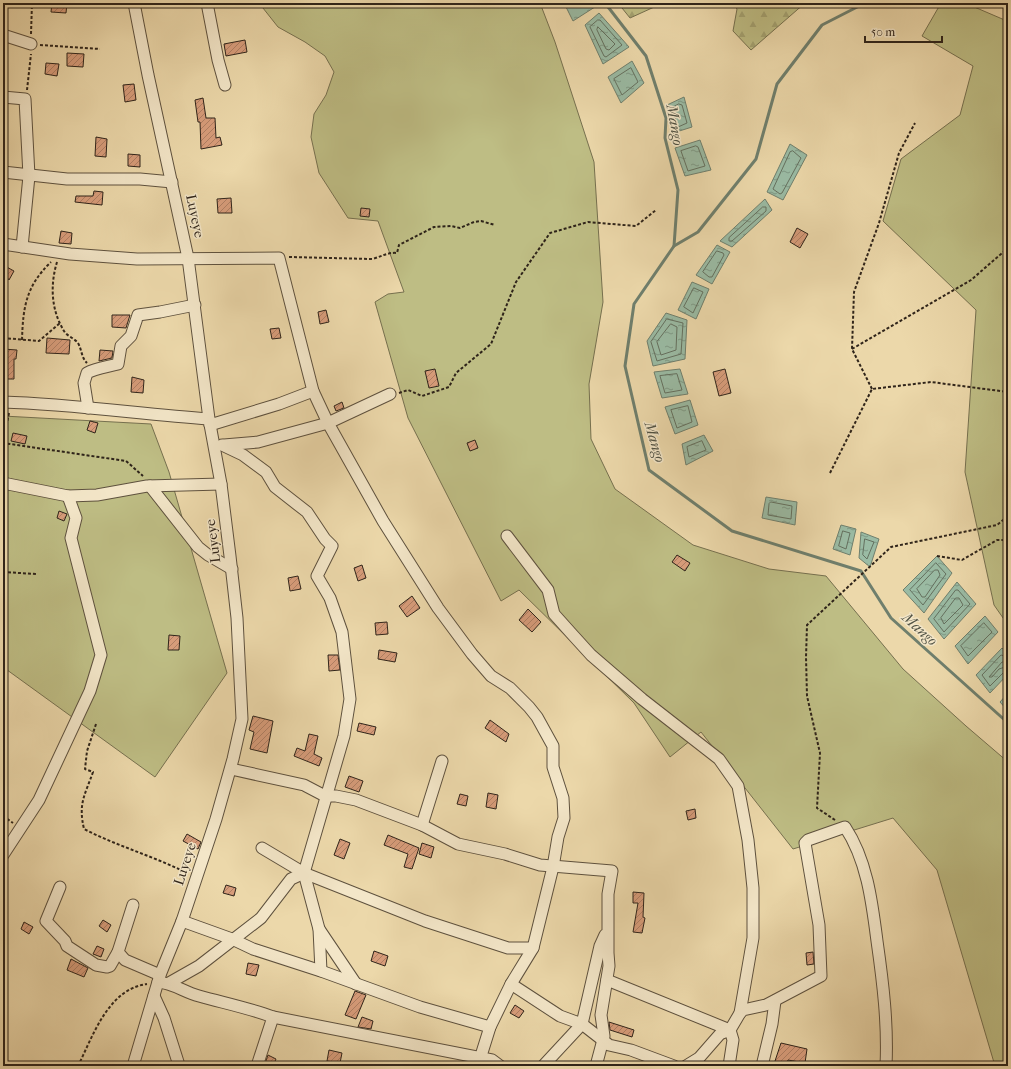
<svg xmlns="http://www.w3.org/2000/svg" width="1011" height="1069" font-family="'IM FELL French Canon',serif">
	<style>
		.grass { fill: #bebd84; stroke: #76704f }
		.forest { fill: url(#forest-firs); stroke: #76704f }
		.water { fill: url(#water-ripples); stroke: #6f7f6d }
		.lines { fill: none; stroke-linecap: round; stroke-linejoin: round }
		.shore { stroke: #64705f; stroke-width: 1 }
		.stream { stroke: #6f7f6d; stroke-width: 3 }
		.building { fill: url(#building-hatch); stroke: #2f241a }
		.minor-casing { stroke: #5e513e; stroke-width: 13 }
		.path { stroke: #2f241a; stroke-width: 2; stroke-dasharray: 3 2; stroke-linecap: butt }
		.minor { stroke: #f3e6c8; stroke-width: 11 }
		.labels { text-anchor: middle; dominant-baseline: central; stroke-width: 3; stroke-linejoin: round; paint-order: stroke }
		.street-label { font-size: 14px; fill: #2f241a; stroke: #f3e6c8 }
		.water-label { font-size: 15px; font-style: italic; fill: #4f5143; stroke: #f3e6c8 }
	</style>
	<defs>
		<pattern id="forest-firs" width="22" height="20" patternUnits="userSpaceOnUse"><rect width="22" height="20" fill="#bebd84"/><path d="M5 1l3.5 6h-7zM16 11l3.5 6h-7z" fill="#a4a271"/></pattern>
		<pattern id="water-ripples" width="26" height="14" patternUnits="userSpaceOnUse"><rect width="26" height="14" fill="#9abba4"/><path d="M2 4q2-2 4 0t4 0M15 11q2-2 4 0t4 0" fill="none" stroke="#7e9885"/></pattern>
		<pattern id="building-hatch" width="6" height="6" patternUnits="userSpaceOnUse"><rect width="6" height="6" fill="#d79c7a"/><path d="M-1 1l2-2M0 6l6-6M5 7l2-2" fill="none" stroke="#af7f63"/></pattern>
	</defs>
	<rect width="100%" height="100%" fill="#ecd8aa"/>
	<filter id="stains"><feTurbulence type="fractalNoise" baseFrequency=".005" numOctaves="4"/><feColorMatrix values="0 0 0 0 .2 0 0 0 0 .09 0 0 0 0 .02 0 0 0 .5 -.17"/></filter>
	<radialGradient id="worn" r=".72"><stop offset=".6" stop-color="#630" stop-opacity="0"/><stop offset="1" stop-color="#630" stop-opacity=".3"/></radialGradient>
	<g class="grass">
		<path d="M259,3h281l15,39 39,120 9,140 -14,82 2,55 24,50 78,56 76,24 57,7 77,93 63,57 42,36v304h-13l-58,-196 -44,-52 -100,31 -92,-117 -31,25 -36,-54 -115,-113 -18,11 -93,-183 -33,-116 13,-8 16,-2 -26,-71 -30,-3 -29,-45 -8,-36 3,-23 12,-19 8,-23 -9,-16 -20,-14 -27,-15z"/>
		<path d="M941,3h24l42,18 1,-2v606l-14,-20 -29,-133 11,-162 -93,-89 18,-62 59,-44 13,-49 -51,-30z"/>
		<path d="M3,416l148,8 18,48 58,201 -72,104 -152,-110z"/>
	</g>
	<g class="forest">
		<path d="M618,3h45l-33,15z"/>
		<path d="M733,3h72l-54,47 -18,-19 4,-22z"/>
	</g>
	<g class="water">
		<path d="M564,3h33l1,2 -25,16z"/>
		<path d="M599,13l30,34 -26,17 -18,-39z"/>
		<path d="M632,61l12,22 -23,20 -13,-26z"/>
		<path d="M684,97l8,30 -19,6 -6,-28z"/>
		<path d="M700,140l11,30 -26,6 -10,-28z"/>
		<path d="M790,144l17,11 -24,45 -16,-8z"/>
		<path d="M765,199l7,11 -40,37 -12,-6z"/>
		<path d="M717,245l13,7 -18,32 -16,-9z"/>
		<path d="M692,282l17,7 -13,30 -18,-9z"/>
		<path d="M666,313l21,7 -2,39 -32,7 -6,-25z"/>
		<path d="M680,369l8,25 -26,4 -8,-26z"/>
		<path d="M690,400l8,25 -23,9 -10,-27z"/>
		<path d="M704,435l9,16 -27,14 -4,-21z"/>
		<path d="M766,497l31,5 -2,23 -33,-7z"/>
		<path d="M841,525l15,4 -6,26 -17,-6z"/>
		<path d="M861,532l18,7 -9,28 -11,-9z"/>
		<path d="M937,556l15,17 -28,40 -21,-23z"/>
		<path d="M957,582l19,22 -32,35 -16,-20z"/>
		<path d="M985,616l13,16 -30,32 -13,-18z"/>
		<path d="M1002,648l6,6v20l-18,19 -14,-18z"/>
		<path d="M1008,693v18l-8,-9z"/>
	</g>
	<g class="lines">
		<g class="shore">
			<path d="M598,20h2l22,25 -16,12 -2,-1 -14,-29z"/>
			<path d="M598,27l17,17 -6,6 -3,-1 -9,-19z"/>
			<path d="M631,68l7,14 -16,13 -8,-16z"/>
			<path d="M679,104l3,1 5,18 -9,4 -6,-19z"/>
			<path d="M696,146l2,1 7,19 -17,5 -7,-20z"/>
			<path d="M793,151l8,7 -19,35 -2,1 -7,-5 17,-37z"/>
			<path d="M763,207h3v4l-34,30h-3v-3z"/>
			<path d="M717,251l6,2 1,2 -12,22h-3l-6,-5z"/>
			<path d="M694,288l9,4 -10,21 -9,-6z"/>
			<path d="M667,319l16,4 -2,31 -24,7 -6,-19z"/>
			<path d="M671,324l6,3 -1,23 -15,5 -4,-13z"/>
			<path d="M677,374l5,16 -17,3 -5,-17z"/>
			<path d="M688,406l4,16 -15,6 -6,-18z"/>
			<path d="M702,441l4,9 -17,7 -2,-10z"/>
			<path d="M771,502l21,4 -1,13 -23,-4 1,-11z"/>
			<path d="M843,531l7,2 -4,16 -7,-3z"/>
			<path d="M865,539l9,3 -7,17 -4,-4z"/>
			<path d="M936,563l10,11 -23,31 -13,-15z"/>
			<path d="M935,570h3l2,5 -15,22h-3l-5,-8z"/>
			<path d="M956,590h2l12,14 -26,28 -10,-13z"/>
			<path d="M956,598h3l4,7 -19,19 -3,-6z"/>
			<path d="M984,623l8,9 -24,24 -7,-10z"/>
			<path d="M1008,657l-7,-2 -19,20 8,11 14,-14 4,-1"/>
			<path d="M1008,662h-6l-13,15h3l7,-8 9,-3"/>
		</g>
		<g class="stream">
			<path d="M605,3l41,53 20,62 -1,20 13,52 -4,56 -40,58 -9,62 24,104 83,61 129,40 30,47 117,105"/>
			<path d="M674,246l24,-14 58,-73 21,-75 45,-59 43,-22"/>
		</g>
	</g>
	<g class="building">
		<path d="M52,3h15l-1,10 -15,-1z"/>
		<path d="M245,40l2,12 -21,4 -2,-12z"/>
		<path d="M67,53l17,1 -1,13 -16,-1z"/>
		<path d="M46,63l13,1 -2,12 -12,-2z"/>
		<path d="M134,84l2,16 -11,2 -2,-17z"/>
		<path d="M203,98l3,20h9l1,20 4,-1 2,8 -21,4 -1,-27h-2l-3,-22z"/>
		<path d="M96,137l11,2 -1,18 -11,-1z"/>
		<path d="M128,154l12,1v12l-12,-1z"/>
		<path d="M94,191l9,1 -1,13 -27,-3 1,-6h17z"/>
		<path d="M231,198l1,15h-14l-1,-14z"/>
		<path d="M361,208l9,1 -1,8 -9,-1z"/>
		<path d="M797,228l11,6 -8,14 -10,-6z"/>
		<path d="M61,231l11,2 -1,11 -12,-1z"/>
		<path d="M3,265l11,6 -5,9 -6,-8z"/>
		<path d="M326,310l3,12 -9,2 -2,-12z"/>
		<path d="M112,315h18l-4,13 -14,-1z"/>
		<path d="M279,328l2,10 -9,1 -2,-10z"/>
		<path d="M47,338l23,2 -1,14 -23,-1z"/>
		<path d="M3,349l14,1 -1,9h-2v20h-10z"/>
		<path d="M100,350l13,1 -1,7 -13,3z"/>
		<path d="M435,369l4,17 -10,2 -4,-17z"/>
		<path d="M725,369l6,24 -12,3 -6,-24z"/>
		<path d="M132,377l12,3 -1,13 -12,-1z"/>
		<path d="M342,402l2,6 -8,3 -2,-5z"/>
		<path d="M90,421l8,2 -3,10 -8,-3z"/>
		<path d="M13,433l14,3 -2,8 -14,-3z"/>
		<path d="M475,440l3,8 -8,3 -3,-8z"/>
		<path d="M59,511l8,3 -3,7 -7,-3z"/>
		<path d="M677,555l13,8 -5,8 -13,-9z"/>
		<path d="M362,565l4,13 -8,3 -4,-13z"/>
		<path d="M298,576l3,13 -11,2 -2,-13z"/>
		<path d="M412,596l8,12 -13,9 -8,-11z"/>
		<path d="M528,609l13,13 -9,10 -13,-12z"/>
		<path d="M387,622l1,12 -12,1 -1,-12z"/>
		<path d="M169,635l11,1 -1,14h-11z"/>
		<path d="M379,650l18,3 -2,9 -17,-3z"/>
		<path d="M328,655h10l2,15 -11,1z"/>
		<path d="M253,716l20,5 -6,32 -17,-4 4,-17 -5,-2z"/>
		<path d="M490,720l19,14 -3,8 -21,-14z"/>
		<path d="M359,723l17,4 -2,8 -17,-4z"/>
		<path d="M309,734l9,2 -4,18 8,4 -3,8 -25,-10 3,-8 8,3z"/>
		<path d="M349,776l14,5 -4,11 -14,-5z"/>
		<path d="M488,793l10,2 -2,14 -10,-2z"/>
		<path d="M460,794l8,2 -2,10 -9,-2z"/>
		<path d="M695,809l1,9 -8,2 -2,-9z"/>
		<path d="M187,834l14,8 -3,7 -15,-8z"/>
		<path d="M388,835l31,13 -7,21 -8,-2 4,-13 -24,-9z"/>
		<path d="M340,839l10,4 -6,16 -10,-4z"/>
		<path d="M422,843l12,4 -3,11 -12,-4z"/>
		<path d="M226,885l10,3 -2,8 -11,-3z"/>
		<path d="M633,892l11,1 -1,24 2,1 -3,15 -9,-1 5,-29h-5z"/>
		<path d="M103,920l8,5 -4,7 -8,-6z"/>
		<path d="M24,922l9,5 -4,7 -8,-5z"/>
		<path d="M97,946l7,3 -3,8 -8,-3z"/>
		<path d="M374,951l14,5 -3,10 -14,-5z"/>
		<path d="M813,952l1,12 -7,1 -1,-12z"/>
		<path d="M71,959l17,9 -4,9 -17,-7z"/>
		<path d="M248,963l11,2 -3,11 -10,-2z"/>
		<path d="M355,991l11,4 -10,24 -11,-4z"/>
		<path d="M515,1005l9,6 -5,7 -9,-5z"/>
		<path d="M362,1017l11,4 -2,8 -13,-2z"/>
		<path d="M609,1022l25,8 -2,7 -22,-7z"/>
		<path d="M781,1043l26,6 -2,14 -17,-3 -2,6 -12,-2z"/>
		<path d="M329,1050l13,3 -2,10 -13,-2z"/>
		<path d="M268,1055l8,4 -3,7h-9z"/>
	</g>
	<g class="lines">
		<defs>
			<g id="minor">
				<path d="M207,3l11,57 7,25"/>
				<path d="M3,35l28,9"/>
				<path d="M3,97l22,2 4,77 -7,71"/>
				<path d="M3,172l64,7h73l32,3"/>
				<path d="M3,244l67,10 67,5 142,-1 34,133 15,32 55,98 55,87 34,46 19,22 19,12 19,19 8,10 16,29v21l10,31 1,20 -6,19 -5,30 -20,81 -22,36 -21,43 -10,32 -8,7"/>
				<path d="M3,402c69,2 137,12 206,17"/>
				<path d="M88,408l-4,-25 3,-10c9,-5 20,-6 31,-9l3,-18 10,-10 7,-21 22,-3 35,-7"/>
				<path d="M210,425l69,-21 34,-13"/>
				<path d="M222,445l21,10 23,17 9,15 32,25 18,27 7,7 -15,30 13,22 12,34 8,67 -6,37 -40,137 15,56 2,42"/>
				<path d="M224,445l34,-3 70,-19 62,-29"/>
				<path d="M3,483l65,13 29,-1 50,-9 74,-2"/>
				<path d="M150,486l48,61 10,8 24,14"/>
				<path d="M507,536l41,54 6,24 17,19 20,22 51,44 77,60 19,27 10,54 5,48v50l-13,75 -10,17 -10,4 -21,24 -13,8"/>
				<path d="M231,769l73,16 21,11h11l20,4 66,25 36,19 47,10 35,11 72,6 -4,23v59l1,13 -8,49 3,21 -8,30"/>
				<path d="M422,825l20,-64"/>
				<path d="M262,848l42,25 121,48 83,27h25"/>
				<path d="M3,855l36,-55 51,-109 11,-36 -30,-117 5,-20 -8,-22"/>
				<path d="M60,887l-14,34 19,20 2,5 29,19 11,2 3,-1 8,-14"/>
				<path d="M133,905l-15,47 7,8 35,15"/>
				<path d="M182,921l50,18 21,10 68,22 99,36 70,20"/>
				<path d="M319,929l37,55"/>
				<path d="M607,980l123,50 3,10 -4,26"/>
				<path d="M158,982c15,1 26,10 41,14 25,7 50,12 74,21l219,43 8,6"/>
				<path d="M169,983l30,-17 62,-48 30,-39 13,-6"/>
				<path d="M511,984l49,32 22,8 27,21 22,5 43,16"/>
				<path d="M154,996l10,22 14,44v4"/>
				<path d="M740,1013l3,-3 23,-5 55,-29 -2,-51 -14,-82 3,-3 37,-13c22,33 27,75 32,114 6,42 11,83 9,125"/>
				<path d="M133,1066l27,-91 22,-54 34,-102 17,-60 9,-40 -5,-101 -7,-62 -9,-72 -12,-65 -21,-161 -40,-183 -14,-72"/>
				<path d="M257,1066l16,-49"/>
				<path d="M543,1066l39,-42 18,-78 5,-11"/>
				<path d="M762,1066l10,-42 3,-23"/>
			</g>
		</defs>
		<use href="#minor" class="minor-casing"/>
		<g class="path">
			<path d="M31,34l1,-31"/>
			<path d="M40,45l60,4"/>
			<path d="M27,90l4,-36"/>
			<path d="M289,257l83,2c9,-2 15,-7 25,-6l2,-8 35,-18 17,-1 9,2 14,-6 7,-1 14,4"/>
			<path d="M57,262c-7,23 -6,48 7,69 3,5 10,7 14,12 4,7 3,14 9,20"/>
			<path d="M3,338l36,3 21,-18"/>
			<path d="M22,340c1,-33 4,-54 29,-78"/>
			<path d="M852,349l119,-69 37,-32"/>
			<path d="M872,389l-20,-40 2,-57 25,-69 20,-70 16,-30"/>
			<path d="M399,393l9,-3 14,6 27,-9 7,-14 35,-29 25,-62 34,-49 38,-11 48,4 20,-16"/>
			<path d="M9,413l-6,30 123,18 17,15"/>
			<path d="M830,473l42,-84 59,-7 77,10"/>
			<path d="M937,556l25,4 35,-20h11"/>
			<path d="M3,572l33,2"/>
			<path d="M96,724l-9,27 -2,18 8,3c-8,23 -15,31 -9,57 33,17 69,27 103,44"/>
			<path d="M3,816l10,7"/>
			<path d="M835,820l-18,-12 3,-55 -13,-57 -1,-39 1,-32 84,-78 106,-22 11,-9"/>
			<path d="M21,1066l11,-1 3,1"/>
			<path d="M78,1066c15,-30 30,-77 69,-82"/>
		</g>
		<use href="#minor" class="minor"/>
	</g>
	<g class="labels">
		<g class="street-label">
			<text transform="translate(195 216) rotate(78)">Luyeye</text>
			<text transform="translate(213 541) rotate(-97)">Luyeye</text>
			<text transform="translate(185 864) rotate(-72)">Luyeye</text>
		</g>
		<g class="water-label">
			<text transform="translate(675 125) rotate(80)">Mango</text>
			<text transform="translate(655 442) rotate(74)">Mango</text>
			<text transform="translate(920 629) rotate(42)">Mango</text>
		</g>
	</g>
	<rect width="1011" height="1069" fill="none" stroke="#ecd8aa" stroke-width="16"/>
	<rect x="4" y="4" width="1003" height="1061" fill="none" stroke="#2f241a" stroke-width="2"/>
	<rect x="8" y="8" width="995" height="1053" fill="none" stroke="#2f241a"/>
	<path d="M865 36v6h77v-6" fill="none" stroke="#2f241a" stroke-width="2"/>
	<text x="871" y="36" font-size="12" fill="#2f241a" stroke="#f3e6c8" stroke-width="3" paint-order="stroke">50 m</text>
	<rect width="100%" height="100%" filter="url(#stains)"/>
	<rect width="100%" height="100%" fill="url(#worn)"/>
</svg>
